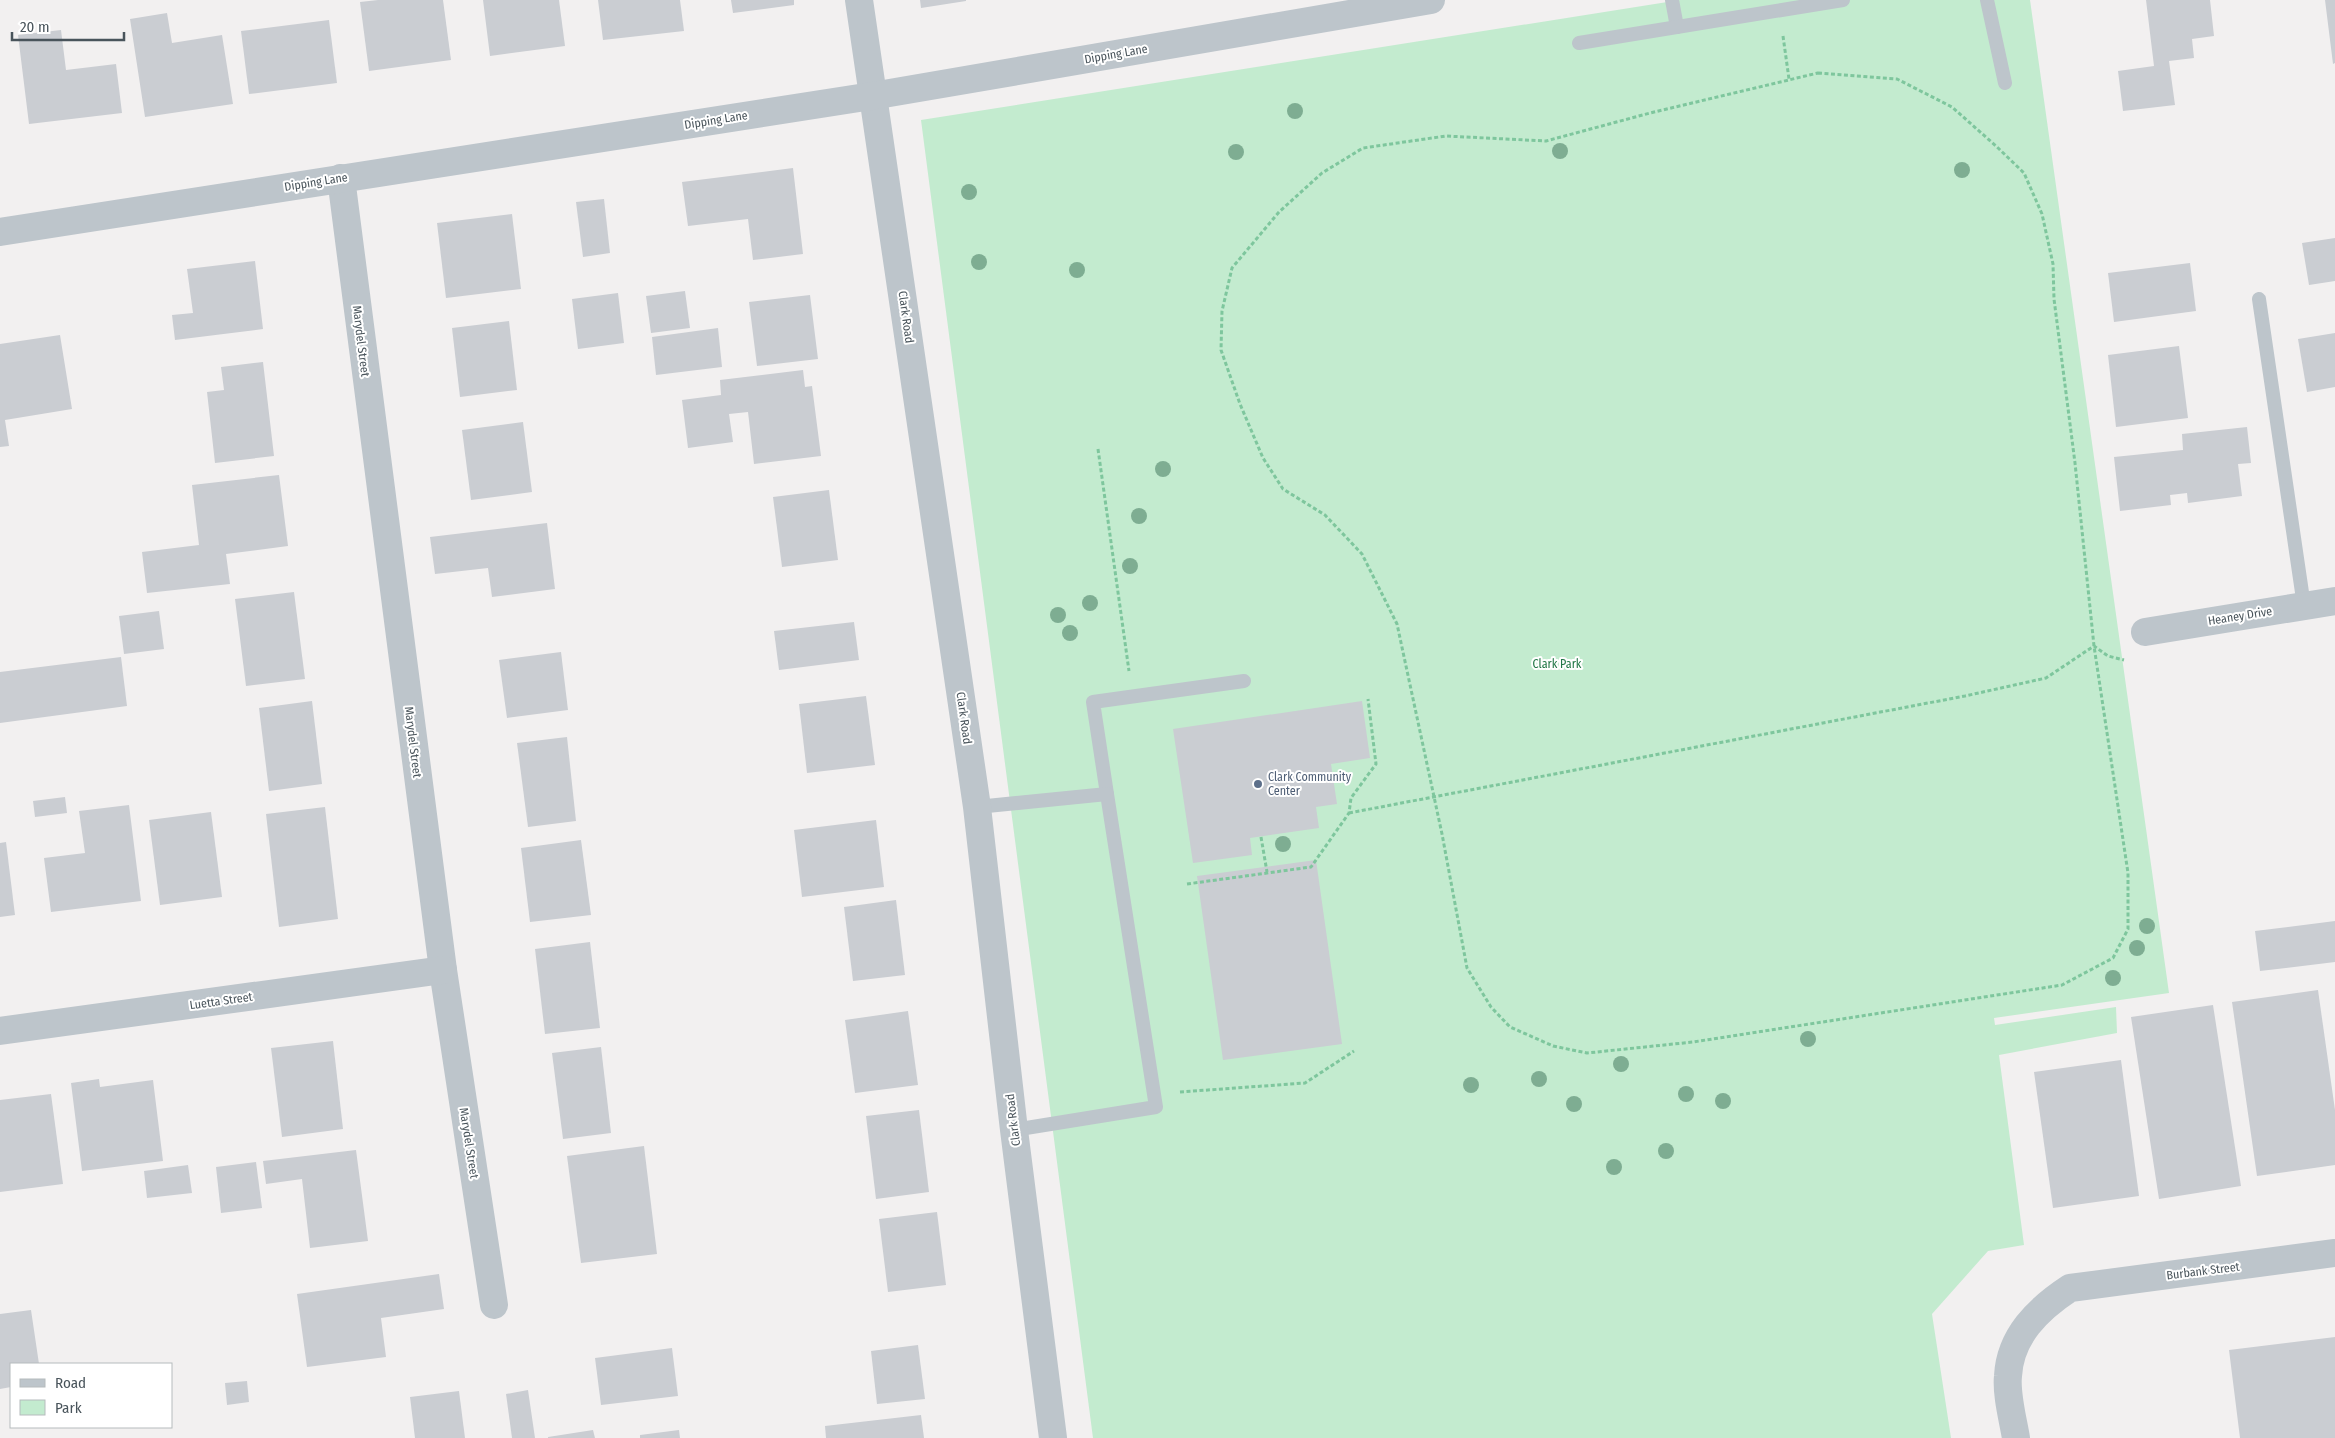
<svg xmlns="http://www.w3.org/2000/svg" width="2335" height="1438" font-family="'Fira Sans Condensed',sans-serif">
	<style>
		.green { fill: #c3ebcf }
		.building { fill: #cacdd2 }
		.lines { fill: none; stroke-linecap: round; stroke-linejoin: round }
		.path { stroke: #7ec69d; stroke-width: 3; stroke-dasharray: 4 2.5; stroke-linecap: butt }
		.lane { stroke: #bdc5cb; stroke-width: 14 }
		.street { stroke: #bdc5cb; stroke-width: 28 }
		.tree { fill: #7ead92 }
		.service-dot { fill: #5c6f8a; stroke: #fff; stroke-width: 2 }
		.labels { text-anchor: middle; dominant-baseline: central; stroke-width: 4; stroke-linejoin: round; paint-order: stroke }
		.street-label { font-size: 12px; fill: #49545b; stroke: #fff }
		.park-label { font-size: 12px; fill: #207645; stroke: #fff }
		.service-label { font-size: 12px; fill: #4e5e75; stroke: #fff; text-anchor: start }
	</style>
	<rect width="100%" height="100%" fill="#f2f0f0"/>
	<path class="green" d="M1680,0h350l139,993 -175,25 1,7 121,-18 1,26 -118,22 25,190 -36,6 -56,63 19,124h-858l-172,-1318z"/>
	<g class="building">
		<path d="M378,0h65l8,60 -82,11 -9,-69z"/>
		<path d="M483,0h76l6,46 -75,10z"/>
		<path d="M598,0h82l4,31 -81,9z"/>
		<path d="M731,0h63v5l-61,8z"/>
		<path d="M920,0h46v1l-45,7z"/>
		<path d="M2146,0h64l4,36 -22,3 2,19 -25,3 6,44 -52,6 -5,-40 36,-5z"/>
		<path d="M2325,0h10v63l-2,1z"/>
		<path d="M167,13l5,30 50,-8 11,69 -88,13 -15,-98z"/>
		<path d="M329,20l8,63 -88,11 -8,-63z"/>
		<path d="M61,30l5,40 50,-6 6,49 -93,11 -11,-89z"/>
		<path d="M793,168l10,86 -50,6 -5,-41 -60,7 -6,-44z"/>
		<path d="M604,199l6,54 -27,4 -7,-55z"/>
		<path d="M512,214l9,75 -75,9 -9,-75z"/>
		<path d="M2335,238v43l-26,4 -7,-42z"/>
		<path d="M255,261l8,68 -88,11 -3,-25 21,-2 -6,-44z"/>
		<path d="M2190,263l6,48 -82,11 -6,-49z"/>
		<path d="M685,291l5,37 -39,5 -5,-37z"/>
		<path d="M618,293l6,50 -46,6 -6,-50z"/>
		<path d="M810,295l8,64 -61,7 -8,-64z"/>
		<path d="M509,321l8,69 -57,7 -8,-69z"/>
		<path d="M718,328l4,39 -66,8 -4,-38z"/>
		<path d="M2335,333v54l-28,5 -9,-53z"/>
		<path d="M60,335l12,74 -67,11 4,26 -9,1v-103z"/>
		<path d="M2179,346l9,72 -72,9 -8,-72z"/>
		<path d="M263,362l11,94 -59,7 -8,-71 17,-2 -3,-23z"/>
		<path d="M803,370l2,17 7,-1 9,70 -67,8 -6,-52 -19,2 4,28 -45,6 -6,-48 39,-5 -1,-15z"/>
		<path d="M523,422l9,70 -61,8 -9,-70z"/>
		<path d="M2247,427l4,36 -13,1 4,32 -54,7 -1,-10 -17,2 1,10 -51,6 -6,-54 69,-7 -1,-16z"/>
		<path d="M279,475l9,71 -62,8 4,30 -83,9 -5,-41 57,-7 -7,-60z"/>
		<path d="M829,490l9,70 -56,7 -9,-70z"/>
		<path d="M547,523l8,66 -63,8 -4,-29 -53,6 -5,-37z"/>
		<path d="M294,592l11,87 -59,7 -11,-87z"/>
		<path d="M159,611l5,38 -40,5 -5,-38z"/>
		<path d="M854,622l5,38 -80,10 -5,-39z"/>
		<path d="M561,652l7,58 -61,8 -8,-58z"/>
		<path d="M121,657l6,49 -127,17v-51z"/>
		<path d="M866,696l9,69 -68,8 -8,-69z"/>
		<path d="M312,701l10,83 -53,7 -10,-83z"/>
		<path d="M1362,701l8,57 -39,6 6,40 -21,3 3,21 -69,10 2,17 -59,8 -20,-134z"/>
		<path d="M567,737l9,84 -48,6 -11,-84z"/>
		<path d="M65,797l2,16 -32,4 -2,-16z"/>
		<path d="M129,805l12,96 -90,11 -7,-54 41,-5 -6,-42z"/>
		<path d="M325,807l13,112 -59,8 -13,-113z"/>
		<path d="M211,812l11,85 -62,8 -11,-85z"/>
		<path d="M876,820l8,67 -82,10 -8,-67z"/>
		<path d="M581,840l10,75 -61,7 -9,-74z"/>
		<path d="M6,842l9,73 -15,2v-74z"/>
		<path d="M1316,860l26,184 -119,16 -26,-184z"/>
		<path d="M896,900l9,75 -52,6 -9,-74z"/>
		<path d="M2335,921v41l-75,9 -5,-40z"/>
		<path d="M590,942l10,86 -55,6 -10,-85z"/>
		<path d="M2318,990l17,120v55l-78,11 -25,-174z"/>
		<path d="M2213,1005l28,181 -82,13 -28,-182z"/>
		<path d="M908,1011l10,74 -63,8 -10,-73z"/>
		<path d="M333,1041l10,88 -61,8 -11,-89z"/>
		<path d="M601,1047l10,86 -48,6 -11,-86z"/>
		<path d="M2121,1060l18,136 -86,12 -19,-136z"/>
		<path d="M99,1079l1,8 53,-7 10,81 -81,10 -11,-88z"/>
		<path d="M51,1094l12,90 -63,8v-92z"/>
		<path d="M919,1110l10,82 -53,7 -10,-83z"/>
		<path d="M644,1146l13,108 -76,9 -14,-107z"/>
		<path d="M356,1150l12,91 -58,7 -8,-69 -36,5 -3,-23z"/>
		<path d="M256,1162l6,46 -41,5 -5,-46z"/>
		<path d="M188,1165l4,28 -45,5 -3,-27z"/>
		<path d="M937,1212l9,73 -58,7 -9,-73z"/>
		<path d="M439,1274l5,35 -63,9 5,39 -79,10 -10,-73z"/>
		<path d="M31,1310l8,54h-28v23l-11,2v-75z"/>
		<path d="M2335,1337v101h-95l-11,-88z"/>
		<path d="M918,1345l7,54 -48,5 -6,-53z"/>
		<path d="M672,1348l6,48 -77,9 -6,-47z"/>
		<path d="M247,1381l2,21 -22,3 -2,-22z"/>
		<path d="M528,1390l7,48h-23l-6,-44z"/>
		<path d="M459,1391l6,47h-50l-5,-41z"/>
		<path d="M921,1415l3,23h-98l-1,-12z"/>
		<path d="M593,1430l2,8h-47v-1z"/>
		<path d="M679,1430l1,8h-40v-3z"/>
	</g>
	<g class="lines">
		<g class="path">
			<path d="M1783,36l6,43"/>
			<path d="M1818,73l79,6 55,28 44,39 28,27 18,41 11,50 1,35 21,164 19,183 34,227v56l-15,29 -51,27 -369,57 -106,11 -34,-7 -43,-19 -19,-20 -24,-39 -25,-134 -45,-210 -35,-70 -37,-39 -42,-26 -20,-31 -23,-54 -19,-54 1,-39 10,-43 47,-56 43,-39 41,-25 83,-12 100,5 104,-28z"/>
			<path d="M1098,449l31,222"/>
			<path d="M1349,813l616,-117 81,-18 48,-32 14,10 16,4"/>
			<path d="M1261,837l6,35"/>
			<path d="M1187,884l124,-17 38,-54 2,-15 25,-34 -8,-65"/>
			<path d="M1180,1092l125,-9 49,-32"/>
		</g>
		<g class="lane">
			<path d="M1672,0l5,27"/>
			<path d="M1987,0l18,83"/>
			<path d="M1579,43l264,-43"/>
			<path d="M2259,299l45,307"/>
			<path d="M1107,794l-14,-92 151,-21"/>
			<path d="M977,807l130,-13 49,313 -142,23"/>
		</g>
		<g class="street">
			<path d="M859,0l118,807 37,323 39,308"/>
			<path d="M341,178l102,792 51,335"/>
			<path d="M0,232l872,-136 559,-96"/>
			<path d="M2145,632l190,-31"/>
			<path d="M0,1031l443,-61"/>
			<path d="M2016,1438c-3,-18 -10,-44 -8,-62 2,-40 30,-67 62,-88l265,-35"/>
		</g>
	</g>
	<g class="tree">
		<circle cx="1295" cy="111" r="8"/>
		<circle cx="1560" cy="151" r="8"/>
		<circle cx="1236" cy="152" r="8"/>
		<circle cx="1962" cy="170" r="8"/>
		<circle cx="969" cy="192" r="8"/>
		<circle cx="979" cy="262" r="8"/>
		<circle cx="1077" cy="270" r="8"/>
		<circle cx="1163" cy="469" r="8"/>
		<circle cx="1139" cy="516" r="8"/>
		<circle cx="1130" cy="566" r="8"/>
		<circle cx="1090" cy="603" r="8"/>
		<circle cx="1058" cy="615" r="8"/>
		<circle cx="1070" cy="633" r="8"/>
		<circle cx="1283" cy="844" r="8"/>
		<circle cx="2147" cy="926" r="8"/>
		<circle cx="2137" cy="948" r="8"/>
		<circle cx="2113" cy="978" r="8"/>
		<circle cx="1808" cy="1039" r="8"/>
		<circle cx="1621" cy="1064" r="8"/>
		<circle cx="1539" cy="1079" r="8"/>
		<circle cx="1471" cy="1085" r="8"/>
		<circle cx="1686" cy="1094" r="8"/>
		<circle cx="1723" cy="1101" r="8"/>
		<circle cx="1574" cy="1104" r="8"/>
		<circle cx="1666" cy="1151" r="8"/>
		<circle cx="1614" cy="1167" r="8"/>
	</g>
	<circle class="service-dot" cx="1258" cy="784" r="5"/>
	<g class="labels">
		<g class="street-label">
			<text transform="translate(1116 54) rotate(-10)">Dipping Lane</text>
			<text transform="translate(716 120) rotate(-9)">Dipping Lane</text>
			<text transform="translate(316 182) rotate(-9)">Dipping Lane</text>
			<text transform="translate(906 317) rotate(82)">Clark Road</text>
			<text transform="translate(361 341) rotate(83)">Marydel Street</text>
			<text transform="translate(2240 616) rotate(-9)">Heaney Drive</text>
			<text transform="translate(964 718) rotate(82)">Clark Road</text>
			<text transform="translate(413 742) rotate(83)">Marydel Street</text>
			<text transform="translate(221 1001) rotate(-8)">Luetta Street</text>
			<text transform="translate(1013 1120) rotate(-97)">Clark Road</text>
			<text transform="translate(469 1143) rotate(81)">Marydel Street</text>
			<text transform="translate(2203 1271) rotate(-7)">Burbank Street</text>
		</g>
		<g class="park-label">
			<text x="1557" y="664">Clark Park</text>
		</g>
		<g class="service-label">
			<text x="1268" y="777">Clark Community<tspan x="1268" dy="14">Center</tspan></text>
		</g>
	</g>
	<rect x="10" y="1363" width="162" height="65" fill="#ffffff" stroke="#b6bbbd"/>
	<rect x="20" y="1379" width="25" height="8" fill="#bdc5cb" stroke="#b6bbbd"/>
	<text x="55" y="1388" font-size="15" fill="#49545b">Road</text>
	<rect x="20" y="1400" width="25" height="15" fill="#c3ebcf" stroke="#b6bbbd"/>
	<text x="55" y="1413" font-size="15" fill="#49545b">Park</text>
	<path d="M12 32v8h112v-8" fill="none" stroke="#49545b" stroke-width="2.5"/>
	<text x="20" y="32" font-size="15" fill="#49545b" stroke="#ffffff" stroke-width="4" paint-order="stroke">20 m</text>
</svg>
